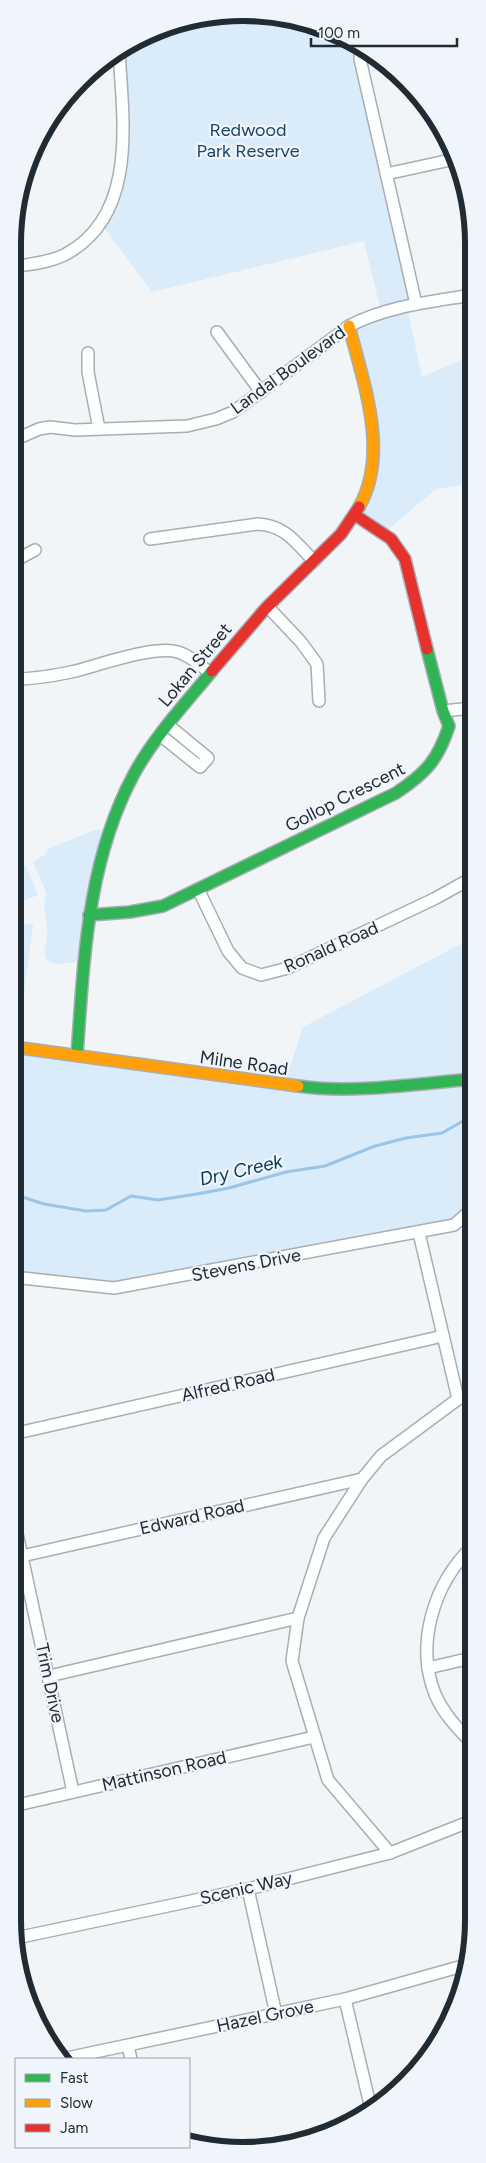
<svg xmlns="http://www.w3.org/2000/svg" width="486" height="2163" font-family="Figtree,sans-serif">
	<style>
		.green { fill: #daebf9 }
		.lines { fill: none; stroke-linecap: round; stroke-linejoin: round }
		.stream { stroke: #9ac5e7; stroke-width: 3 }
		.street-casing { stroke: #a8aeb3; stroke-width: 14 }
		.fast-casing { stroke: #a8aeb3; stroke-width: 14 }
		.slow-casing { stroke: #a8aeb3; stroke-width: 14 }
		.jam-casing { stroke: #a8aeb3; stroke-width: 14 }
		.street { stroke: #fdfefe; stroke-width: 11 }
		.fast { stroke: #30b455; stroke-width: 11 }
		.slow { stroke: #ff9f0a; stroke-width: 11 }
		.jam { stroke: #e5322d; stroke-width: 11 }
		.labels { text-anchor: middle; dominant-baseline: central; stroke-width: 4.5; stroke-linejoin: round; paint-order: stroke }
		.park-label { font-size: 18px; fill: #194667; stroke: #eff5fa }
		.street-label { font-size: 18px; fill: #212b34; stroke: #eff5fa }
		.water-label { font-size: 19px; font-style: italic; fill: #083958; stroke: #eff5fa }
		.rim { fill: none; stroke: #212b34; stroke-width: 6 }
	</style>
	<rect width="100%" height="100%" fill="#f2f5f7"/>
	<g class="green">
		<path d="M273,15l72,21 11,8 60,260 -9,3 15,70 50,-22v105l-8,2 3,22 -31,5 -52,44 -29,-18 18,-78 -24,-111 32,-14 -17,-71 -212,51 -51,-69 22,-66 -4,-105 65,-32z"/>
		<path d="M97,829l9,3 -21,129 -28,3 -10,-3c-5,-10 -1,-14 0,-24 2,-15 -7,-28 0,-43l-14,-32 13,-8 2,-5z"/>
		<path d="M26,865l12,30 -15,6 -9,-24v-7z"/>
		<path d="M14,922l19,3 -9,68 -10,-2z"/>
		<path d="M472,938v271l-18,16 -340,63 -101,-11 1,-230 270,39 19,-59z"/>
	</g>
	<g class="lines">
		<path class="stream" d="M13,1194l31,10 42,7 20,-1 25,-14 27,4 39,-6 32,-6 57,-16 39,-6 50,-20 31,-8 36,-5 30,-17"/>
		<defs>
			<g id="street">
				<path d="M361,48l-1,11 56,245"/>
				<path d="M386,174l69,-15"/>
				<path d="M14,267c16,-3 38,-5 52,-13 72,-39 57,-134 53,-202"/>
				<path d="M217,332l44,60"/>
				<path d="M88,353v19l11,57"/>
				<path d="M14,440l25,-11 11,-2 25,3 112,-4 29,-7 17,-7 116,-86c38,-20 81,-24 123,-31"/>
				<path d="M150,539l108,-15c28,2 37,18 56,37"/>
				<path d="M14,559l6,-1 15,-8"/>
				<path d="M268,607l33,35 16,22 2,37"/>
				<path d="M14,679c20,0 38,-3 57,-7 26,-6 82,-27 107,-20 13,4 22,13 32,21"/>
				<path d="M443,711l29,-3"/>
				<path d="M160,735l40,32 8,-9 -40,-33"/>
				<path d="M198,889l30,62 14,17 19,7 27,-7 146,-69 38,-21"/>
				<path d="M419,1233l39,166"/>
				<path d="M13,1277l101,11 340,-63 18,-16"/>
				<path d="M13,1434l430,-98"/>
				<path d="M13,1515l60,277"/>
				<path d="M22,1556l340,-77"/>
				<path d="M428,1668l43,-10"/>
				<path d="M49,1676l249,-58"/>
				<path d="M471,1742c-14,-14 -28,-29 -36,-48 -20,-50 -1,-111 37,-147"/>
				<path d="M13,1806l301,-69"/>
				<path d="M390,1853l-62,-73 -36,-119 6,-43 26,-80 38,-59 19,-23 77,-57 14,-5"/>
				<path d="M248,1889l28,125"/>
				<path d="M16,1938l232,-49 142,-36 81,-32"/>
				<path d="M345,1999l26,110"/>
				<path d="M128,2046l3,13"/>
				<path d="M62,2059l283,-60 121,-34"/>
			</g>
			<g id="fast">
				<path d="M89,915l41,-3 33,-6 233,-113c30,-20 42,-33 53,-67l-6,-15 -16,-62"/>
				<path d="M77,1055c7,-96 10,-194 57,-281 20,-37 51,-70 78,-103"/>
				<path d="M298,1086c53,8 120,-2 174,-7"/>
			</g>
			<g id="slow">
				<path d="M349,326c14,56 41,127 10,181"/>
				<path d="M14,1047l284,39"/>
			</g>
			<g id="jam">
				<path d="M355,515l36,24 14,20 22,90"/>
				<path d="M212,671l54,-63 75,-74 18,-27"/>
			</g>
		</defs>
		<use href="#street" class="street-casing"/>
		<use href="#fast" class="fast-casing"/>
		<use href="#slow" class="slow-casing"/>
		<use href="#jam" class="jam-casing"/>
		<use href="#street" class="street"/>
		<use href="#fast" class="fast"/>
		<use href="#slow" class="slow"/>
		<use href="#jam" class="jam"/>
	</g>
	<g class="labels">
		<g class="park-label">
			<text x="248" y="130">Redwood<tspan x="248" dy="21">Park Reserve</tspan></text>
		</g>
		<g class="street-label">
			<text transform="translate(288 370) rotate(-36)">Landal Boulevard</text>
			<text transform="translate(195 665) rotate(-50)">Lokan Street</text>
			<text transform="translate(345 797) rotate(-27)">Gollop Crescent</text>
			<text transform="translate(331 947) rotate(-24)">Ronald Road</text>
			<text transform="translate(244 1063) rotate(8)">Milne Road</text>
			<text transform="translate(246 1265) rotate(-11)">Stevens Drive</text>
			<text transform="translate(228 1385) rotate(-13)">Alfred Road</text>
			<text transform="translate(192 1517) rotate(-13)">Edward Road</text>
			<text transform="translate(50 1683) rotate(78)">Trim Drive</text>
			<text transform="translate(164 1771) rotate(-13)">Mattinson Road</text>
			<text transform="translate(246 1888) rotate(-13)">Scenic Way</text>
			<text transform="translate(265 2016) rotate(-12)">Hazel Grove</text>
		</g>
		<g class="water-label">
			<text transform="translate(241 1170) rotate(-13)">Dry Creek</text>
		</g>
	</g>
	<path d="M0 0H486V2163H0ZM243 21H243A222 222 0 0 1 465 243V1920A222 222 0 0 1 243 2142H243A222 222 0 0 1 21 1920V243A222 222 0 0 1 243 21Z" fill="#eff5fa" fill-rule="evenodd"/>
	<path class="rim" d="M243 21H243A222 222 0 0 1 465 243V1920A222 222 0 0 1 243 2142H243A222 222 0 0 1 21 1920V243A222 222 0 0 1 243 21Z"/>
	<rect x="15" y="2058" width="175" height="90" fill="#eff5fa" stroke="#9da4ab"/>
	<rect x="25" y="2074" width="25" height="8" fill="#30b455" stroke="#9da4ab"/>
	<text x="60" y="2083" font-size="15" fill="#212b34">Fast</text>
	<rect x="25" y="2099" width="25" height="8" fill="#ff9f0a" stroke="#9da4ab"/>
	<text x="60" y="2108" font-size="15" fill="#212b34">Slow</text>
	<rect x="25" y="2124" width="25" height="8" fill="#e5322d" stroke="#9da4ab"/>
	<text x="60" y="2133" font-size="15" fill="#212b34">Jam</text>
	<path d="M311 38v8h146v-8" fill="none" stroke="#212b34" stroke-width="2.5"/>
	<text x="318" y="38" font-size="15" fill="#212b34" stroke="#eff5fa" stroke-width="4" paint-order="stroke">100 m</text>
</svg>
